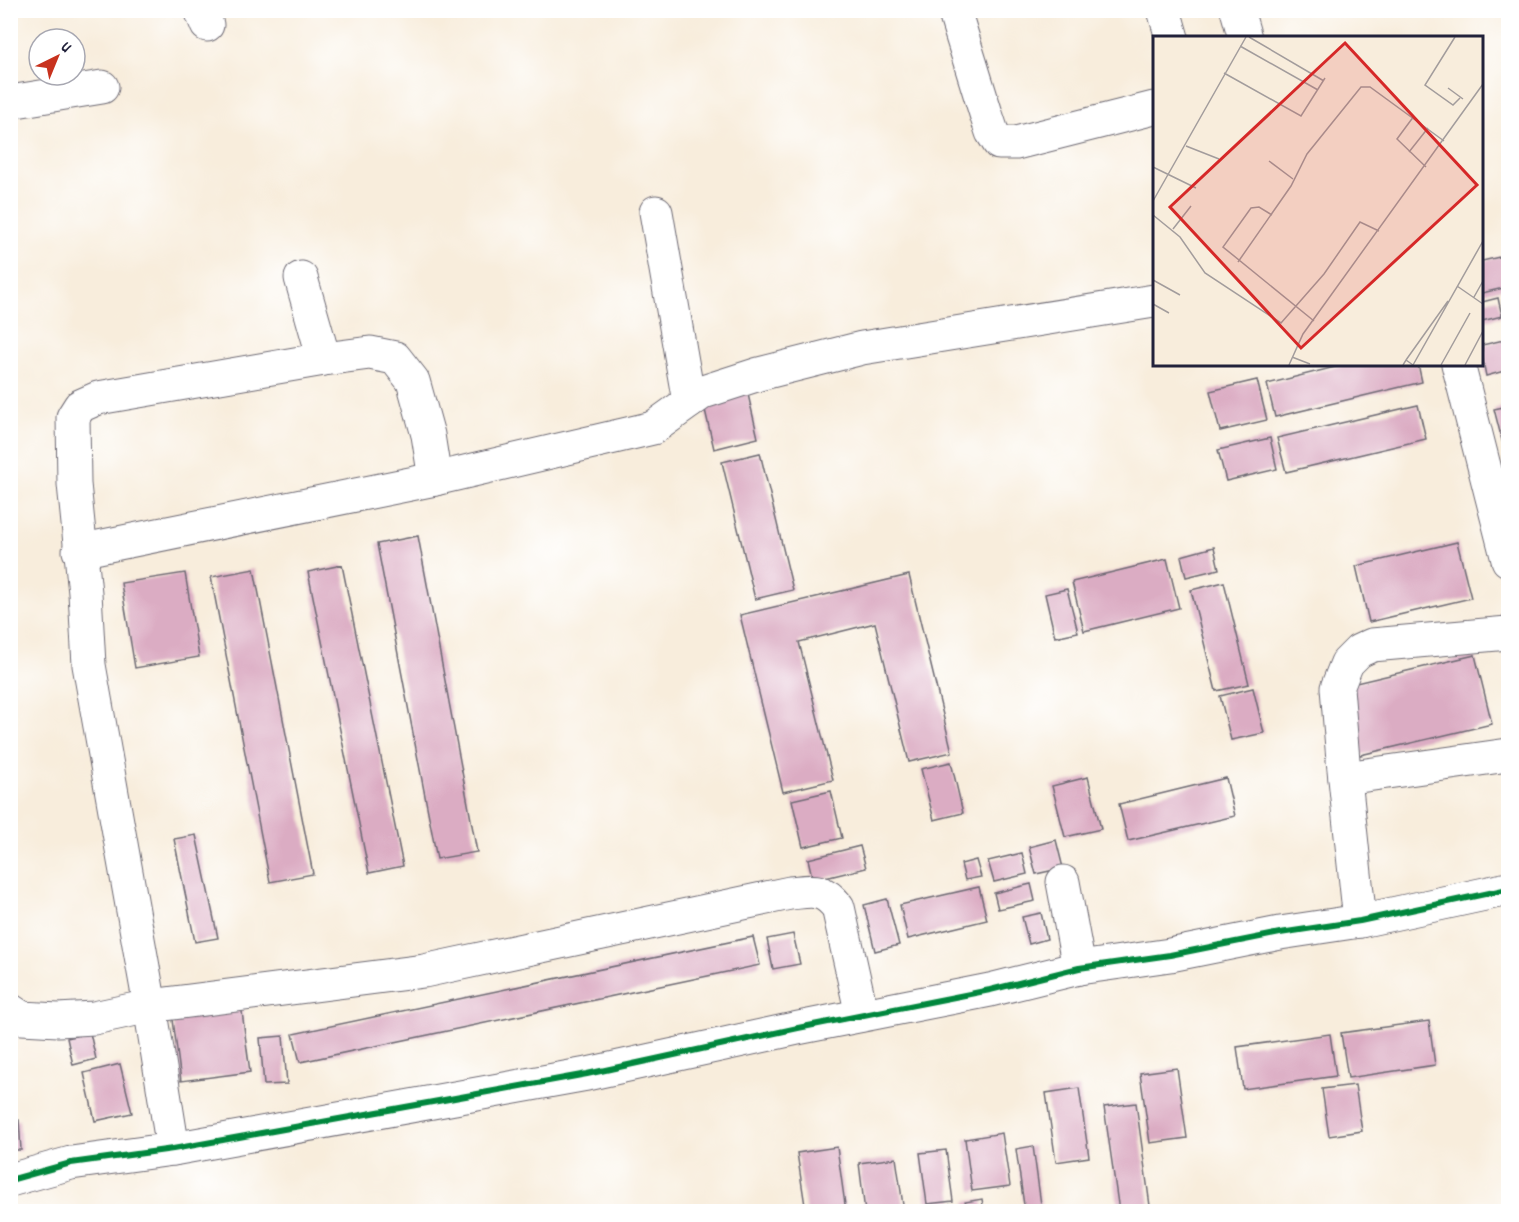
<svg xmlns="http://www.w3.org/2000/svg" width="1519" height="1222" font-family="Dekko,sans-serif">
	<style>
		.building { fill: #dbacc3 }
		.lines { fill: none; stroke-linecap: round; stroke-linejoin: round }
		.minor-casing { stroke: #6d6973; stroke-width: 35 }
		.minor { stroke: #fff; stroke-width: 33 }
		.cycleway-casing { stroke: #fff; stroke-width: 10 }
		.cycleway { stroke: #00873e; stroke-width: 6 }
		.inset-road { fill: none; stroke: #a29c9c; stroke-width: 1.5 }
		.view { fill: #d62828; fill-opacity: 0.15; stroke: #d62828; stroke-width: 3 }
		.inset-edge { fill: none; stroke: #22223b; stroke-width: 3 }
	</style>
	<rect width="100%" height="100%" fill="#fff"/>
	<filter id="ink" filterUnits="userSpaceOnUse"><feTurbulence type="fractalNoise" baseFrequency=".0167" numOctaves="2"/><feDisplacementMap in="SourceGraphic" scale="12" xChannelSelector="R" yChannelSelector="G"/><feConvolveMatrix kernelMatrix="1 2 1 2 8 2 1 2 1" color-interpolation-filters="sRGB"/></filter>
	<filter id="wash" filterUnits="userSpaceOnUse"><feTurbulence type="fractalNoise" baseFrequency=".008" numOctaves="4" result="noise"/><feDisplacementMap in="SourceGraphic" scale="24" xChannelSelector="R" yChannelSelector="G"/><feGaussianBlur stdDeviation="1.35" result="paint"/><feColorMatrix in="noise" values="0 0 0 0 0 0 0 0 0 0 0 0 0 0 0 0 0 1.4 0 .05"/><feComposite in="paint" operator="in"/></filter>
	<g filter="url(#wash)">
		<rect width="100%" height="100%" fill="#f8eddc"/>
		<g id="blocks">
			<g class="building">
				<path d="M1508,255v32l-26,6v-32z"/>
				<path d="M1498,298l4,18 -20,5v-19z"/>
				<path d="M1508,339v31l-22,6 -4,-20v-11z"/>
				<path d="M1347,364h71l4,18 -147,35 -8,-33z"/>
				<path d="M1257,380l10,40 -47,11 -10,-40z"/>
				<path d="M747,390l11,48 -44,11 -11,-48z"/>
				<path d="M1418,405l8,34 -140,33 -9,-34z"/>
				<path d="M1508,406v36l-5,2 -9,-35z"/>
				<path d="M1270,438l7,31 -51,12 -8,-31z"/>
				<path d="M760,453l33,137 -38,9 -33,-137z"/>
				<path d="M418,536l59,316 -40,7 -60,-315z"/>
				<path d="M1457,542l14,56 -102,24 -13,-56z"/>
				<path d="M1214,547l5,22 -33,8 -5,-21z"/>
				<path d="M1167,559l12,49 -95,23 -12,-49z"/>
				<path d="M342,565l61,301 -34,7 -61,-301z"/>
				<path d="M254,569l59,305 -43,8 -59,-305z"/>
				<path d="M185,573l14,84 -64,11 -14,-85z"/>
				<path d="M909,575l43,177 -43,10 -34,-139 -76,19 34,138 -50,12 -43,-177z"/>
				<path d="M1224,582l25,102 -33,7 -25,-101z"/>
				<path d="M1067,589l11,43 -23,5 -10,-43z"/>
				<path d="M1475,655l17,69 -136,32 -17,-69z"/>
				<path d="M1253,688l11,45 -33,7 -11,-44z"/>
				<path d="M951,762l12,51 -29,7 -13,-51z"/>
				<path d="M1088,777l13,52 -36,8 -13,-51z"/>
				<path d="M1226,778l9,38 -107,25 -9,-37z"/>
				<path d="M831,791l11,47 -39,9 -11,-47z"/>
				<path d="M196,835l22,103 -23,4 -21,-103z"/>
				<path d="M1056,840l7,28 -27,6 -7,-27z"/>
				<path d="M860,846l6,22 -53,13 -5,-22z"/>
				<path d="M1022,853l5,21 -33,8 -6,-21z"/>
				<path d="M976,860l5,17 -16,3 -4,-16z"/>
				<path d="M1031,884l4,17 -37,8 -4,-16z"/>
				<path d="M979,887l8,33 -79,19 -8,-34z"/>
				<path d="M887,899l12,46 -24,6 -11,-46z"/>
				<path d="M1041,913l6,26 -18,5 -7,-27z"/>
				<path d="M793,934l7,30 -27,5 -6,-30z"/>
				<path d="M753,937l7,28 -460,97 -7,-28z"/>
				<path d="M241,1004l9,68 -69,9 -9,-69z"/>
				<path d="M1429,1021l6,44 -87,13 -7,-45z"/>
				<path d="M90,1033l6,26 -23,6 -6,-27z"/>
				<path d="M1330,1034l6,42 -93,13 -6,-42z"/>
				<path d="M283,1036l4,48 -23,1 -4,-47z"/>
				<path d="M120,1064l12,49 -37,8 -11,-48z"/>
				<path d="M1177,1068l10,70 -37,5 -10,-70z"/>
				<path d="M1355,1085l7,46 -33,5 -7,-47z"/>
				<path d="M1079,1088l10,69 -33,5 -10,-69z"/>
				<path d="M1136,1103l14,103 -31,5 -15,-104z"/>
				<path d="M19,1120l2,30h-11v-29z"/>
				<path d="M1002,1133l8,53 -38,5 -7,-52z"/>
				<path d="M1033,1146l9,66h-17l-9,-63z"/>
				<path d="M837,1147l9,65h-40l-9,-59z"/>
				<path d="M946,1150l7,51 -26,3 -7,-51z"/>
				<path d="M896,1158l8,54h-39l-6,-49z"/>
				<path d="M982,1199l2,13h-18l-1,-10z"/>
			</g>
		</g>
	</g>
	<g filter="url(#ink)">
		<use href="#blocks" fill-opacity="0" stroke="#6d6973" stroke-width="1.5"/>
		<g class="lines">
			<defs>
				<g id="minor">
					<path d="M201,10l6,15"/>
					<path d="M954,10l33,107 5,15 7,11h17l138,-35"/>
					<path d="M1164,10l8,28"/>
					<path d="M1237,10l8,28"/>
					<path d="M10,102l92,-15"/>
					<path d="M656,212l33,190"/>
					<path d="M301,278l23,81"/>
					<path d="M1458,364l50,196"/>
					<path d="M79,551l356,-72 218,-51 50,-36 56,-18 103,-26 292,-47"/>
					<path d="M1345,778l163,-23"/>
					<path d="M1063,882l16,86"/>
					<path d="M1360,921l-17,-161 -6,-72 10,-25 12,-12 13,-6 136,-12"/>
					<path d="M10,1010l12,8 36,2 36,-2 56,-12 274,-35 366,-78c23,-2 32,-6 48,14l24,108"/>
					<path d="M173,1149l-23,-143 -61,-341 -4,-72 -11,-109 -1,-67 7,-11 18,-8 226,-39 46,-6 25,5 18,23 15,54 7,44"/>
					<path d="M10,1180l61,-17 102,-14 414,-75 211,-46 192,-38 89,-22 91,-13 110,-22 80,-12 148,-32"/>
				</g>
			</defs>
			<use href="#minor" class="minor-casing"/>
			<use href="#minor" class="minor"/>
			<defs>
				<path id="cycleway" d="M10,1180l61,-17 102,-14 414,-75 211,-46 192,-38 89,-22 91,-13 110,-22 80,-12 148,-32"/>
			</defs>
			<use href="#cycleway" class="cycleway-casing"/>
			<use href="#cycleway" class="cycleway"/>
		</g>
	</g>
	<g transform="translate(1153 36)">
		<rect width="330" height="330" fill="#f8eddc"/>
		<path class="inset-road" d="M96,1l75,44M302,1l-30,48 28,20 7,-7M87,10l78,44M71,37l77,43 24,-38M295,52l15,11M261,80l-17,23 29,28M33,110l33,13M256,116l19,-24M116,125l24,18M0,131l43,21M0,165l93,-164M0,179l27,22 25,36 76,50 43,-49 36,-52 19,9M119,179l-13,-8 -8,1 -28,39 91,74M20,193l18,-23M85,226l53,-76 16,-32 54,-67h9l74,54M0,244l27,15M304,250l26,18M321,261l9,-16M0,268l16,9M139,321l18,7M253,324l42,-59M136,329l14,-31 180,-250M250,329l3,-5 7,5 70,-124M288,329l29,-52M312,329l18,-34"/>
		<path class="view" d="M192,7l132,142 -176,163 -131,-141z"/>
		<rect width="330" height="330" class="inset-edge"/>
	</g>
	<rect width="1519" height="1222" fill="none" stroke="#fff" stroke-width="36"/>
	<g transform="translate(57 57) rotate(43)"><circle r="28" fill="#ffffff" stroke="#a7a7b1" stroke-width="1.5"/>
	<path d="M0-4.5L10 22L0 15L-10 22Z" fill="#c8321e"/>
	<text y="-9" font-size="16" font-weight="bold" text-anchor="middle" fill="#22223b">U</text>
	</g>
</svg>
